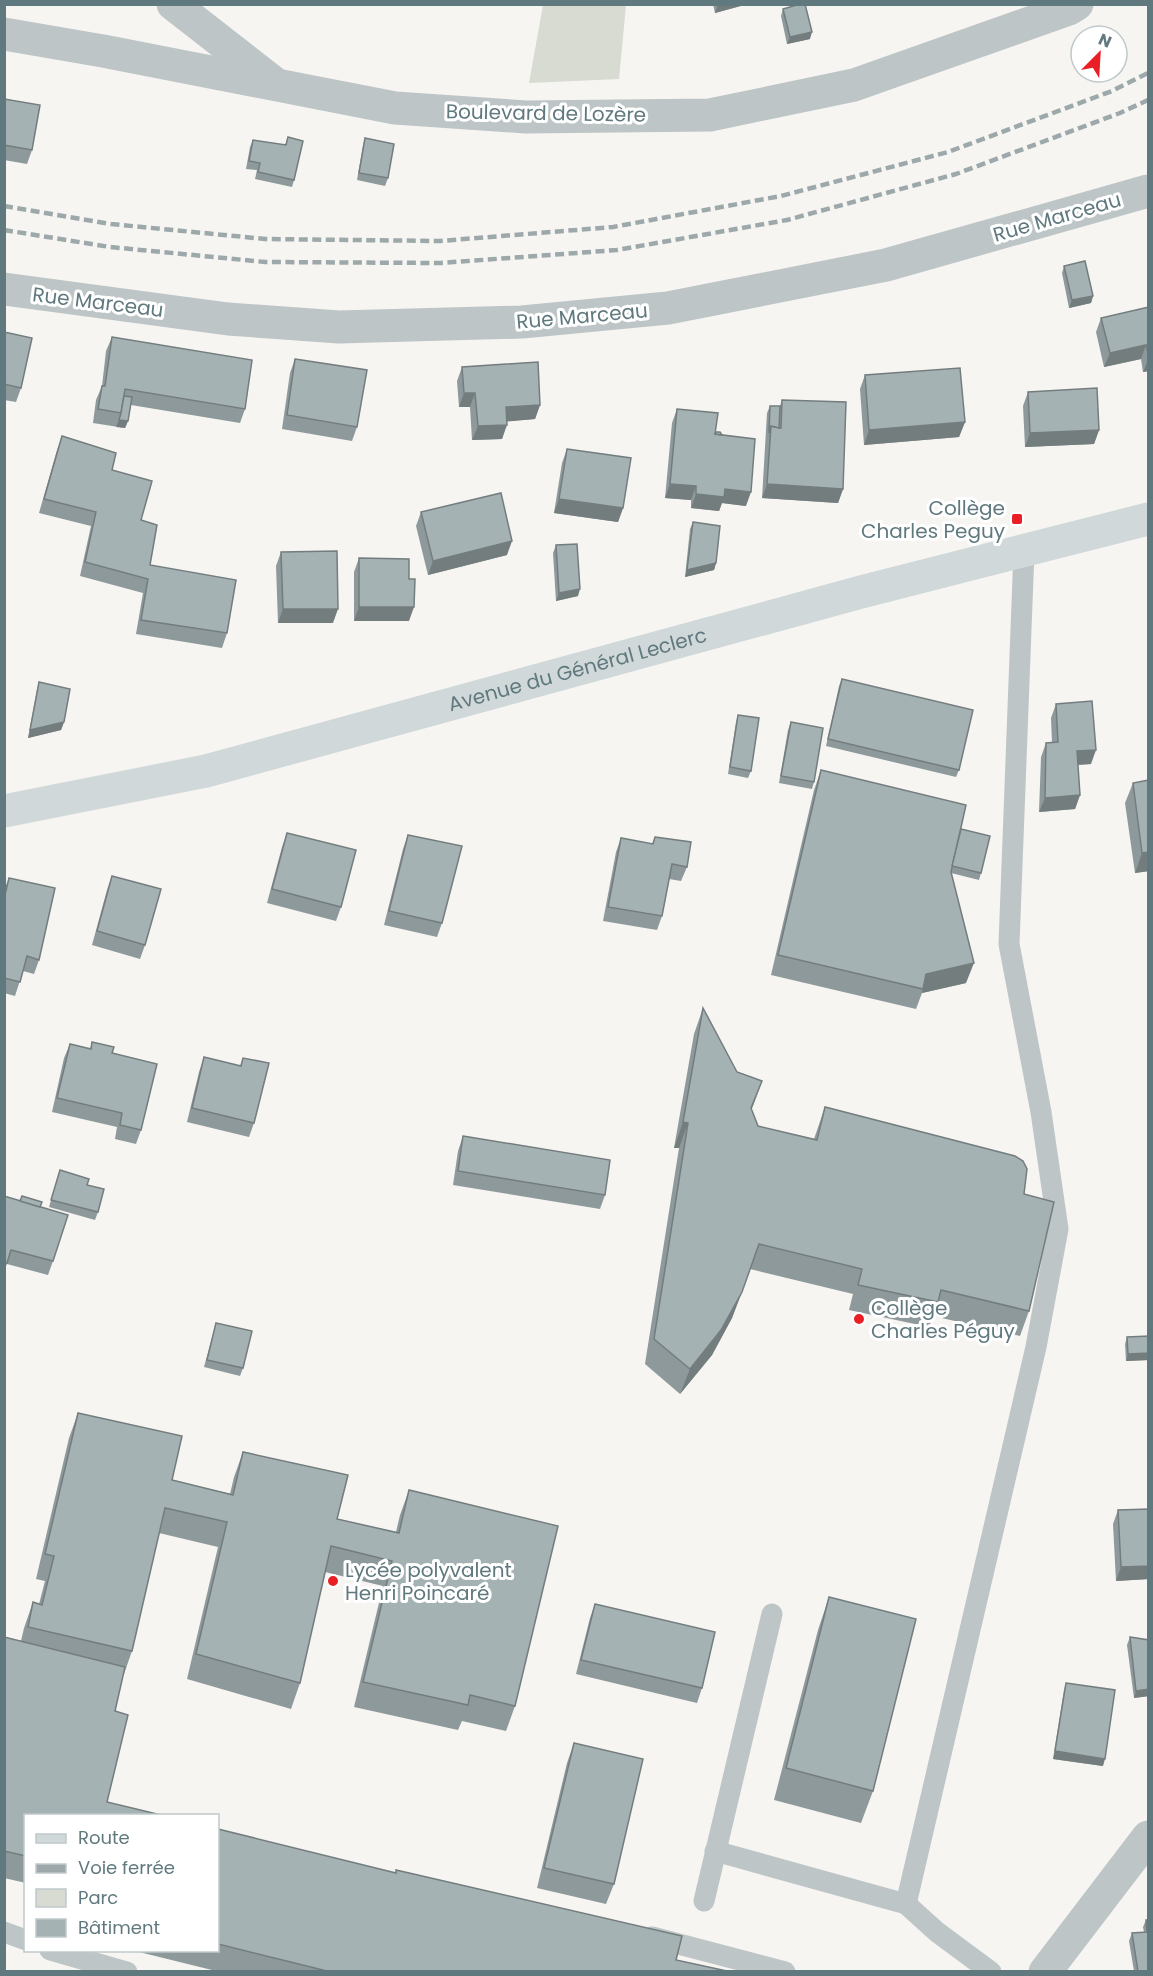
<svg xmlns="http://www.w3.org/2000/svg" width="1153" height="1976" font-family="Poppins,sans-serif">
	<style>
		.green { fill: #d7dbd1 }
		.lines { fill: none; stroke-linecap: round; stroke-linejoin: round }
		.service { stroke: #bec5c7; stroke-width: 21 }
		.minor { stroke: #bec5c7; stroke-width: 33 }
		.tertiary { stroke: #bec5c7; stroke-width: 33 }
		.secondary { stroke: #d0d8d9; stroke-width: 33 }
		.rail { stroke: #9da8ab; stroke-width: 4.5; stroke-dasharray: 9 4.5; stroke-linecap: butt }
		.wall { fill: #8e999b }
		.shaded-wall { fill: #747d7e }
		.building { fill: #a5b2b4; stroke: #747d7e; stroke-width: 1.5 }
		.poi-dot { fill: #e91f25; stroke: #fff; stroke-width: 2 }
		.labels { text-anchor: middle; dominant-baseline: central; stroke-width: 6; stroke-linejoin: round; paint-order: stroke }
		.street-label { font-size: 20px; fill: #60797e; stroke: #fff }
		.poi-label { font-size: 20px; fill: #60797e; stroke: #fff; text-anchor: start }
	</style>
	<rect width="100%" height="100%" fill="#f6f5f2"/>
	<path class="green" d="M543,5h83l-7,74 -90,4z"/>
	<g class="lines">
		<g class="service">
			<path d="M715,1851l191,53 31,28 54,40"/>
			<path d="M704,1901l68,-287"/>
			<path d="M906,1904l130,-557 22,-118 -17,-117 -32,-168 15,-393"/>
			<path d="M4,1932l22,8"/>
			<path d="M652,1937l133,35"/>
			<path d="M50,1950l77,22"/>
		</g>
		<g class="minor">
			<path d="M173,4l100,78"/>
			<path d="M4,34l99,17 292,57 131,9 184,-2 144,-30 215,-76 8,-5"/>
			<path d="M4,289l224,30 111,8 183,-5 146,-14 218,-43 262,-74"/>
		</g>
		<path class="tertiary" d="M1045,1972l103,-135"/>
		<path class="secondary" id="s1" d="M4,811l202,-40 655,-179 287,-73"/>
		<g class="rail">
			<path d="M4,206l107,18 154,15 175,2 173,-14 168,-31 167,-44 164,-61 36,-18"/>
			<path d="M4,230l106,17 155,15 176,1 176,-13 170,-30 169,-46 164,-61 28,-13"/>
		</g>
	</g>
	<g class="wall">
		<path d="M713,4h35l-33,9z"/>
		<path d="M783,9l27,30 -23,5 -6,-28z"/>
		<path d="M4,99l28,51 -5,14 -23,-4z"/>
		<path d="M288,137l6,43 -2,7 -37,-8 2,-9 -11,-1 4,-22 3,-7 32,5z"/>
		<path d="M365,138l23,40 -3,8 -28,-6 6,-34z"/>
		<path d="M1064,266l29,30 -2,7 -22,5 -7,-35z"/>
		<path d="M1149,307v64l-6,1 -2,-13 -37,8 -8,-35 5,-14z"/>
		<path d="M4,332l17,56 -5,14 -12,-2z"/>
		<path d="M112,337l133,72 -5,14 -109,-18 -3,16 -3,7 -32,-5 3,-23 6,-14 4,-35z"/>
		<path d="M295,359l62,68 -5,14 -70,-12 8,-56z"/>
		<path d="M462,367l78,38 -5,14 -28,2 -5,18 -30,1 -2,-33h-11l-2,-26z"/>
		<path d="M865,375l100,47 -6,15 -95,8 -4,-56z"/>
		<path d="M1028,392l71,38 -5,14 -69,3 -2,-41z"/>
		<path d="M782,400l61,89 -5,14 -76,-5 5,-85 3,-7h10z"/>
		<path d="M677,409l39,23 30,74 -24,-3 -3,8 -28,-3v-8l-26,-2 7,-75z"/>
		<path d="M62,436l50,34 29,50 9,45 77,68 -5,15 -86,-14 7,-41 -63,-17 11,-50 -52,-13 18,-63z"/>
		<path d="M567,449l56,59 -5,14 -64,-9 8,-50z"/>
		<path d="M421,512l86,43 -79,20 -12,-49z"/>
		<path d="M693,522l23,41 -2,7 -29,7 5,-48z"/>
		<path d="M556,545l22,51 -22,5 -3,-48z"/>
		<path d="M281,552l52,71h-55l-2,-57z"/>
		<path d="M359,558l50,63h-55v-49z"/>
		<path d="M842,679l117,91 -3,7 -130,-31 13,-60z"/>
		<path d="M39,682l25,40 -3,8 -33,8 9,-48z"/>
		<path d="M1056,704l35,60 -13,1 2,30 -5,14 -36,3 2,-55 5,-14h6l-1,-25z"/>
		<path d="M738,715l13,56 -3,7 -20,-4 8,-52z"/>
		<path d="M791,722l23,60 -2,7 -33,-6 9,-53z"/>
		<path d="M821,770l140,59 20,44 -2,7 -28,-7 15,110 -44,10 -6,16 -145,-34 43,-185z"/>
		<path d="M1133,783l16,88 -14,2 -10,-70z"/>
		<path d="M287,833l54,74 -5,14 -69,-18 15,-56z"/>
		<path d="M408,835l34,88 -5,14 -53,-12 19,-76z"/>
		<path d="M655,837l32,30 -6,14 -12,-2 -7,37 -5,14 -54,-9 13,-69 5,-14 31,6z"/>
		<path d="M112,876l33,69 -5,14 -48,-14 15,-55z"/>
		<path d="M9,878l30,82 -5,14 -11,-3 -8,25 -11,-3v-103z"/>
		<path d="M703,1008l55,118 56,13 11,-32 199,87 5,117 -9,25 -87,-20 -4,11 -80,-17 4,-16 -103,-25 -18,49 -20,37 -32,39 -35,-30 34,-216h-5l20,-114z"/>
		<path d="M92,1042l20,11 29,77 -5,14 -21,-5 2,-12 -65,-15 12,-54 6,-14 20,5z"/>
		<path d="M204,1057l36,9 3,-8 11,65 -5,14 -62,-15 12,-50z"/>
		<path d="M463,1136l142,59 -5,14 -147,-24 5,-34z"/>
		<path d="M60,1170l27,15 11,27 -3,8 -46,-13z"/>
		<path d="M4,1196l36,11 13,54 -5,14 -41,-11 -3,6z"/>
		<path d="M216,1323l27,45 -3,8 -36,-9z"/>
		<path d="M1149,1336v24l-23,1 -1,-17 2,-7z"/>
		<path d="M78,1413l94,67 58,14 4,-17 9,-25 94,67 59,13 4,-17 9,-25 106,216 -9,25 -44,-10 -4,9 -104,-23 29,-121 -58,-14 -25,111 -9,26 -104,-30 31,-132 -59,-14 -27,118 -8,23 -98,141v68l-22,-5v-241l17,4 3,-13 9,-26 6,2 6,-23 -9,-2 33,-141z"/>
		<path d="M1149,1509v70l-33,2 -3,-57 5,-14z"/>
		<path d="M829,1597l44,194 -12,32 -87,-23 44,-170z"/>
		<path d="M595,1604l107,84 -5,15 -121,-29 14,-56z"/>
		<path d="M1130,1637l19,59 -15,2 -7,-53z"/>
		<path d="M1066,1683l37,83 -50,-7 11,-69z"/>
		<path d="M574,1743l40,141 -8,20 -69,-16 30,-125z"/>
		<path d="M218,1829l458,131 51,11h-511l-85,-21h87z"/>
		<path d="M1146,1920h3v51h-15l-5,-30 3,-8 12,-1 -1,-5z"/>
	</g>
	<g class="shaded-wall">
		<path d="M718,4h30l-33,9z"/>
		<path d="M812,32l-2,7 -23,5 3,-7z"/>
		<path d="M1093,296l-2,7 -22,5 3,-8z"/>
		<path d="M1146,345l-5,14 -37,8 6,-14z"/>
		<path d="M1149,358v13l-6,1z"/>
		<path d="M464,393h11l-5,14h-11z"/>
		<path d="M540,405l-5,14 -34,3 5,-15z"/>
		<path d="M119,420l9,1 -3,7 -9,-1z"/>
		<path d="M965,422l-6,15 -95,8 5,-15z"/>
		<path d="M507,425l-5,14 -30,1 6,-14z"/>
		<path d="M1099,430l-5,14 -69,3 5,-14z"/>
		<path d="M670,484l26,2 -5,14 -26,-2z"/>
		<path d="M767,484l76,5 -5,14 -76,-5z"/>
		<path d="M725,489l26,3 -5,14 -24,-3 -3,8 -28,-3 5,-14z"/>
		<path d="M559,499l64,9 -5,14 -64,-9z"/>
		<path d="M512,541l-5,14 -79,20 5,-14z"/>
		<path d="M716,563l-2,7 -29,7 2,-7z"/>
		<path d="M580,589l-2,7 -22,5 3,-8z"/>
		<path d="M359,607h55l-5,14h-55z"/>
		<path d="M283,609h55l-5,14h-55z"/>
		<path d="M64,722l-3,8 -33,8 2,-8z"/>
		<path d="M1096,750l-5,14 -19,1 5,-14z"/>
		<path d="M1080,795l-5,14 -36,3 6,-14z"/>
		<path d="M1149,852v19l-14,2 7,-20z"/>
		<path d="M974,963l-8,20 -44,10 4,-19z"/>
		<path d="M762,1081l-9,25 -12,27 10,-25z"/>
		<path d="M683,1122l5,1 -9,25h-5z"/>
		<path d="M742,1292l-10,26 -20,37 -32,39 10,-25z"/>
		<path d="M1149,1353v7l-23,1 2,-7z"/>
		<path d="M1149,1566v13l-33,2 5,-14z"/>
		<path d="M1149,1689v7l-15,2 2,-7z"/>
		<path d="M1055,1751l50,8 -2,7 -50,-7z"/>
	</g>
	<g class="building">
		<path d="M800,4h5l7,28 -22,5 -7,-28z"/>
		<path d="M4,99l36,6 -8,45 -28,-5z"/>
		<path d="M288,137l15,4 -9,39 -36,-8 2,-9 -11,-2 4,-21 33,5z"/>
		<path d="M365,138l29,6 -6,34 -29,-5z"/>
		<path d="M1085,261l8,35 -21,4 -8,-34z"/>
		<path d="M1149,307v50l-3,-12 -36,8 -9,-35z"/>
		<path d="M4,332l28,6 -11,50 -17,-4z"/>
		<path d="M112,337l140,23 -7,49 -120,-20 -4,24 -23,-4 4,-23h3z"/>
		<path d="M295,359l72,11 -10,57 -70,-12z"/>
		<path d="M538,362l2,43 -34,2 1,18 -29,1 -3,-33h-11l-2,-26z"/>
		<path d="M960,368l5,54 -96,8 -4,-55z"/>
		<path d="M1097,388l2,42 -69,3 -2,-41z"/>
		<path d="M124,396l8,1 -4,24 -9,-1 2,-7z"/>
		<path d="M782,400l64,2 -3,87 -76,-5 4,-58 10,2z"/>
		<path d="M770,406h10l-1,22 -8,-2 -2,7z"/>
		<path d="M677,409l41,4 -3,21 40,5 -4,53 -26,-3 -1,8 -28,-3v-8l-26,-2z"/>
		<path d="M716,432h4l2,3 -7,-1z"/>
		<path d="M62,436l54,17 -4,17 40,11 -11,39 16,5 -7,40 86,15 -9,53 -86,-13 7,-41 -63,-17 11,-50 -52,-13z"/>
		<path d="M567,449l64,9 -8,50 -64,-9z"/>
		<path d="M501,493l11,48 -79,20 -12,-49z"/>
		<path d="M693,522l27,4 -4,37 -29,7z"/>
		<path d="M577,544l3,45 -21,4 -3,-48z"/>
		<path d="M337,551l1,58h-55l-2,-57z"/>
		<path d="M359,558l50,1v20h6l-1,28h-55z"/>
		<path d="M842,679l131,31 -14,60 -131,-31z"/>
		<path d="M39,682l31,7 -6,33 -34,8z"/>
		<path d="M1092,701l4,49 -19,1 3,44 -35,3 1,-55 12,-1 -2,-38z"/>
		<path d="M738,715l21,3 -8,53 -21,-4z"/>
		<path d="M791,722l32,6 -9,54 -33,-6z"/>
		<path d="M821,770l145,35 -15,67 23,91 -48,11 -3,15 -145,-34z"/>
		<path d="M1149,780v72l-7,1 -9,-70z"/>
		<path d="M961,829l29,7 -9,37 -29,-7z"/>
		<path d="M287,833l69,17 -15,57 -69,-18z"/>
		<path d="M408,835l54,11 -20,77 -53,-12z"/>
		<path d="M655,837l36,5 -4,25 -15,-3 -10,52 -54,-9 13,-69 32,6z"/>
		<path d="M112,876l49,13 -16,56 -48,-14z"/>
		<path d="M9,878l46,10 -16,72 -12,-4 -7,26 -16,-4v-79z"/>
		<path d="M703,1008l34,64 25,9 -11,27 7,18 59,14 8,-33 190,49 8,5 4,8 -3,25 30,8 -25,109 -88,-21 -3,12 -80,-17 4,-16 -103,-25 -17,48 -21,38 -31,39 -36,-30 34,-216 -5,-1z"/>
		<path d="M92,1042l22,5 -2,6 45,11 -16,66 -21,-5 2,-12 -65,-15 13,-54 21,5z"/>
		<path d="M204,1057l37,9 2,-8 26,5 -15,60 -62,-15z"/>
		<path d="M463,1136l147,24 -5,35 -147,-24z"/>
		<path d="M60,1170l29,9 -2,6 17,4 -6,23 -47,-12z"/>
		<path d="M4,1196l64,19 -15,46 -42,-11 -4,13h-3z"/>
		<path d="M22,1196l20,6 -2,5 -20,-6z"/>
		<path d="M216,1323l36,8 -9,37 -36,-8z"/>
		<path d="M1149,1336v17l-21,1 -1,-17z"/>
		<path d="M78,1413l104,23 -10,44 61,15 10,-43 105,23 -11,44 62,14 10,-43 149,36 -43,180 -45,-11 -2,10 -105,-23 29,-121 -61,-15 -31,137 -104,-29 31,-132 -62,-14 -33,143 -104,-24 5,-25 9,3 12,-49 -9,-2z"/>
		<path d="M1149,1509v57l-28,1 -3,-57z"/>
		<path d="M829,1597l87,22 -43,172 -87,-23z"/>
		<path d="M595,1604l120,28 -13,56 -121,-28z"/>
		<path d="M4,1637l121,30 -10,44 13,4 -21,87 54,13h-135v41l-22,-5z"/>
		<path d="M1130,1637l19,3v49l-13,2z"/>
		<path d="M1066,1683l49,7 -10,69 -50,-8z"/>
		<path d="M574,1743l69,16 -29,125 -70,-16z"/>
		<path d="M218,1829l178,44v-3l286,66 -6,24 51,11h-400l-109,-27z"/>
		<path d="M1146,1920h3v51h-11l-6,-38 15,-1z"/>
	</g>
	<g class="poi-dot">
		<rect x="1011" y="513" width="12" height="12" rx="3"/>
		<circle cx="859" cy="1319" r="6"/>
		<circle cx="333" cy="1581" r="6"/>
	</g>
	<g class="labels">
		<g class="street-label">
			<text transform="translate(546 113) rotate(1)">Boulevard de Lozère</text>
			<text transform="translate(1057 217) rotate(-16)">Rue Marceau</text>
			<text transform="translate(98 302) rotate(7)">Rue Marceau</text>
			<text transform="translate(582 316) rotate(-5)">Rue Marceau</text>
			<text stroke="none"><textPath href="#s1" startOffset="591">Avenue du Général Leclerc</textPath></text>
		</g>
		<g class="poi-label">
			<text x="1005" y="508" text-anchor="end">Collège<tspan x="1005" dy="23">Charles Peguy</tspan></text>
			<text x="871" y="1308">Collège<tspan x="871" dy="23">Charles Péguy</tspan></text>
			<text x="345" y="1570">Lycée polyvalent<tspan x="345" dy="23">Henri Poincaré</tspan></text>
		</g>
	</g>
	<rect width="1153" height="1976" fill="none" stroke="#60797e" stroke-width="12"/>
	<rect x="24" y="1814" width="195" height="138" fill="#ffffff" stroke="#bfc9cb" stroke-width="1.5"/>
	<rect x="36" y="1834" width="30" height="9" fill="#d0d8d9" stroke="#bfc9cb" stroke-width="1.5"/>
	<text x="78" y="1844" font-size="18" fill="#60797e">Route</text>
	<rect x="36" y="1864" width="30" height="9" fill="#9da8ab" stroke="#bfc9cb" stroke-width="1.5"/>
	<text x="78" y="1874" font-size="18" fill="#60797e">Voie ferrée</text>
	<rect x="36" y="1889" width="30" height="18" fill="#d7dbd1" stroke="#bfc9cb" stroke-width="1.5"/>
	<text x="78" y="1904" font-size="18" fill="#60797e">Parc</text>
	<rect x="36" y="1919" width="30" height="18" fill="#a5b2b4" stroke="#bfc9cb" stroke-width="1.5"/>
	<text x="78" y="1934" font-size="18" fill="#60797e">Bâtiment</text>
	<g transform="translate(1099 54) rotate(24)"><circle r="28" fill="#ffffff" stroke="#bfc9cb" stroke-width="1.5"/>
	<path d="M0-4.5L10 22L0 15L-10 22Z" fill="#e91f25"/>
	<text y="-9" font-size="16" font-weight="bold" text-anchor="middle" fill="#60797e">N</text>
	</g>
</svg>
